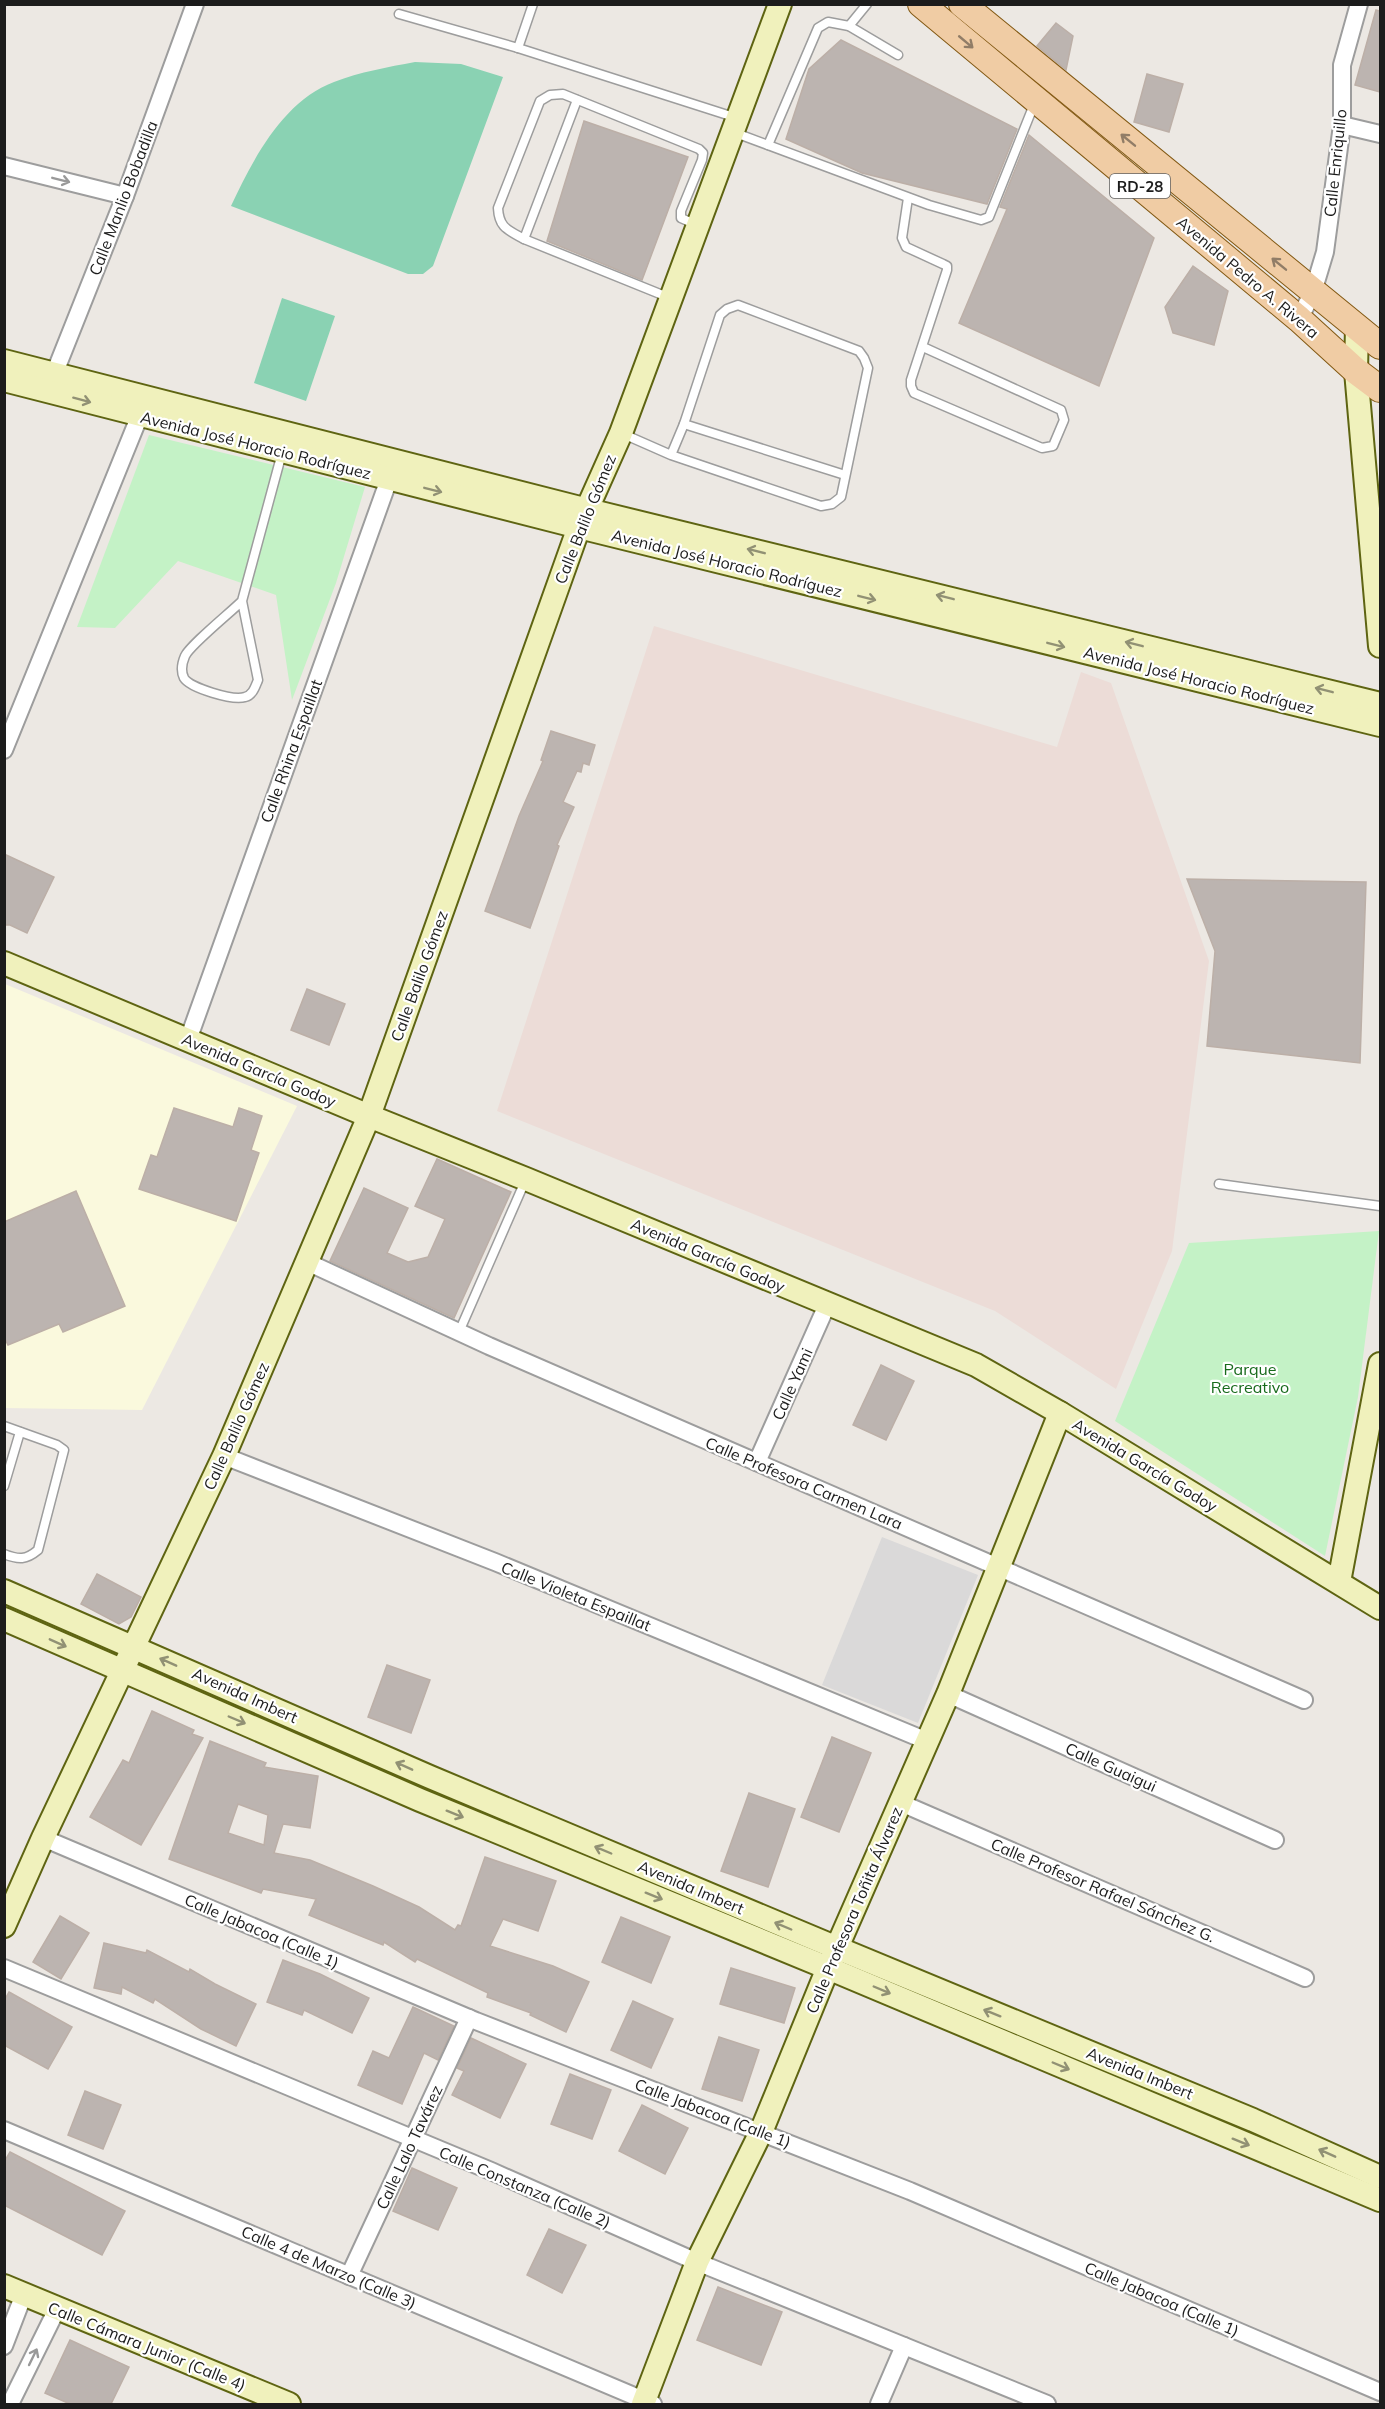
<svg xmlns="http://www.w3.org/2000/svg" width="1385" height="2409" font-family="Mulish,sans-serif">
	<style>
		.residential { fill: #dad9d9 }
		.education { fill: #faf9dd }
		.military { fill: #ecdcd7 }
		.grass { fill: #c9e1ae }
		.park { fill: #c4f2c6 }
		.pitch { fill: #8ad2b3 }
		.building { fill: #bcb4b0; stroke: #bcafa7; stroke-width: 1.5; fill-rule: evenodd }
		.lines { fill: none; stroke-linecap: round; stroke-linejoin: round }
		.lane-casing { stroke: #9d9d9d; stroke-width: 11 }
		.street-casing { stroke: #9d9d9d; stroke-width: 20 }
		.secondary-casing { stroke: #5e6412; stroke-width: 26 }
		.primary-casing { stroke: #825812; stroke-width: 28 }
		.lane { stroke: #fff; stroke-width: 8 }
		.street { stroke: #fff; stroke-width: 16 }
		.secondary { stroke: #f0f1bc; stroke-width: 22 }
		.primary { stroke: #f0cca4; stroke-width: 26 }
		.oneway { stroke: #917d67 }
		.oneway2 { stroke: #999 }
		.oneway3 { stroke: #919174 }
		.labels { text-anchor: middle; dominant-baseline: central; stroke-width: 4.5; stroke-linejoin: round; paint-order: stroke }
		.shield { fill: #fff; stroke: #606060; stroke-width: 1.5 }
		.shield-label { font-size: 15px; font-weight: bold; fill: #1c1c1c }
		.street-label { font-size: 16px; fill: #1c1c1c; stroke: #fff }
		.park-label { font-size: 16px; fill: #186b1c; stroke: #fff }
	</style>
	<rect width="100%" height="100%" fill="#ece8e3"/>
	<path class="residential" d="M882,1537l96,38 -60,148 -96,-38z"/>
	<path class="education" d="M5,984l292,122 -155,304 -137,-2z"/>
	<path class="military" d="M654,626l403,121 24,-75 30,11 98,278 -37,290 -56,138 -121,-78 -498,-200z"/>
	<g class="grass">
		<path d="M4,1598l119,51 -7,13 -111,-48z"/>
		<path d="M138,1657l283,122 -6,14 -282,-122z"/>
	</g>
	<g class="park">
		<path d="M149,435l216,52 -29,96 -44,117 -16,-105 -98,-34 -63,67 -38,-1z"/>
		<path d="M1379,1231l-21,166 -33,159 -210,-135 74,-178z"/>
	</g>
	<g class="pitch">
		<path d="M415,62l46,2 42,13 -70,189 -10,8h-15l-177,-68c22,-47 52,-105 103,-124 26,-10 54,-15 81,-20z"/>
		<path d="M282,298l53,18 -29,85 -52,-18z"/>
	</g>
	<g class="building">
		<path d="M1376,10l4,1v81l-25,-7z"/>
		<path d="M1056,23l17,13 -7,34 -29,-24z"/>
		<path d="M841,40l176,89 -30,75 -125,-31 -76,-34 23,-70z"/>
		<path d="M1147,74l36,10 -14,48 -35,-10z"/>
		<path d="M584,121l104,36 -46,123 -95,-39z"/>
		<path d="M1029,135l125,103 -55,148 -140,-63 48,-114 -7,-2z"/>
		<path d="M1193,266l35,25 -14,54 -41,-12 -8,-26z"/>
		<path d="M551,731l44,14 -6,20 -6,-2 -2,9 -4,-1 -14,31 11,5 -17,38 2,1 -29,82 -45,-17 34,-95 24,-55 -2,-1z"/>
		<path d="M4,854l50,23 -27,56 -17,-8h-6z"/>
		<path d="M1187,879l179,3 -6,181 -153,-17 8,-95z"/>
		<path d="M307,989l38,15 -16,41 -38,-15z"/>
		<path d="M174,1108l59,19 6,-19 23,8 -11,34 8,3 -23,68 -97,-32 12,-34 6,2z"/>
		<path d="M437,1159l74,33 -57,126 -124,-57 34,-73 44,20 -21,45 21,9 20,-5 17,-38 -30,-13z"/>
		<path d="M76,1191l49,115 -62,26 -4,-8 -51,21 -4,-8v-115z"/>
		<path d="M881,1365l33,16 -28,59 -33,-15z"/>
		<path d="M97,1574l44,23 -10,20 -12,7 -38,-20z"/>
		<path d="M387,1665l43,15 -19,53 -43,-16z"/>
		<path d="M152,1711l42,19 -2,4 11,4 -62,107 -51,-28 33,-57 6,3z"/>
		<path d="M832,1737l39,16 -32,79 -38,-15z"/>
		<path d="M210,1741l56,22 -2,4 54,9 -8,52 -27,-4 -9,29 36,7 63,26 46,21 36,23 3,-5 3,1 24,-69 71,24 -18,50 -35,-12 -13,27 63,20 36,16 -23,50 -36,-17 1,-2 -44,-16 1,-4 -71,-34 -2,3 -31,-20 -1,3 -74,-30 7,-16 -53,-10 -2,4 -92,-34zM238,1804l30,11 -4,30 -36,-12z"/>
		<path d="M749,1793l46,16 -27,78 -47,-16z"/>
		<path d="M60,1916l29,17 -28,46 -28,-17z"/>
		<path d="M621,1917l49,20 -19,46 -49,-21z"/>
		<path d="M104,1943l42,10 1,-3 42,22 1,-3 25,15 41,20 -20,42 -35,-17 -46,-30 -2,4 -31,-16 -1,7 -27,-6z"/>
		<path d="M283,1960l37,14 49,24 -17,35 -48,-23 -2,5 -35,-13z"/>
		<path d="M731,1968l64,20 -11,35 -64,-19z"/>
		<path d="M9,1992l63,35 -24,42 -44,-24v-44z"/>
		<path d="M633,2001l40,18 -22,49 -40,-18z"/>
		<path d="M413,2007l41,19 -16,34 -14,-7 -22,51 -44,-19 15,-34 16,7z"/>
		<path d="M719,2037l40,13 -17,51 -40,-12z"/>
		<path d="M471,2038l55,26 -26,54 -48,-23 12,-24 -7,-3z"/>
		<path d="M570,2074l41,16 -19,49 -41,-15z"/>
		<path d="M85,2091l36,14 -18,44 -35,-14z"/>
		<path d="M642,2105l46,23 -23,46 -46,-23z"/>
		<path d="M10,2152l115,59 -23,44 -98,-50v-43z"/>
		<path d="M412,2168l45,20 -19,42 -45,-19z"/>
		<path d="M549,2229l37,16 -24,48 -35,-18z"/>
		<path d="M718,2287l64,25 -21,53 -64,-25z"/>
		<path d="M70,2340l59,27 -18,37h-41l-25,-11z"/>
	</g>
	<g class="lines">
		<defs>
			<g id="lane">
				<path d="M399,14l119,34 219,70"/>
				<path d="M849,26l18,-22"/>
				<path d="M518,48l15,-44"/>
				<path d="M733,132l196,73 52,15 8,-3 46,-115"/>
				<path d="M768,145l50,-117 10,-6 21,4 49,29"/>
				<path d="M908,198l-6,40 4,9 37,17 4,2v4l-36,110v6l3,7 128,55 11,-2 11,-26 -3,-10 -138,-63"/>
				<path d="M524,239l53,-139"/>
				<path d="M670,298l-146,-59c-16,-9 -25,-11 -26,-31l42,-107 10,-6 13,-1 136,55 4,4 -1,7 -21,51v7l16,7"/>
				<path d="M684,424l161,51"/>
				<path d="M621,433l50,22 150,51 11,-2 9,-7 27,-129 -4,-10 -5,-7 -121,-46 -11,4 -7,6 -36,109 -13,31"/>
				<path d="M242,601c-11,11 -52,44 -57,55 -3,7 -5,14 -1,22 6,10 49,23 61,19 8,-2 10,-10 13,-17l-16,-79 40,-148"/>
				<path d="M1219,1184l161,22"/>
				<path d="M459,1332l67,-153"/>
				<path d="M4,1426l53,19 7,5 -26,100c-12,10 -19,10 -34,4"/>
				<path d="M4,1486l16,-54"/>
			</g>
			<g id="street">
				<path d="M1342,125l38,9"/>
				<path d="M4,166l121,30"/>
				<path d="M1299,319l14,-27 12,-40 17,-127v-60l17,-61"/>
				<path d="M51,382l74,-186 70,-192"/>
				<path d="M4,750l136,-335"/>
				<path d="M188,1040l205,-572"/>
				<path d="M307,1262l182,84 815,354"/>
				<path d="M224,1456l271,106 432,179"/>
				<path d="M757,1462l70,-157"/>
				<path d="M948,1694l327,146"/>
				<path d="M901,1803l404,175"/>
				<path d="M43,1838l433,183 434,170 470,201"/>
				<path d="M4,1968l487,203 206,91 350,142"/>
				<path d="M4,2130l649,274"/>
				<path d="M349,2276l120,-258"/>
				<path d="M4,2346l20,-52"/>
				<path d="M10,2404l47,-95"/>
				<path d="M879,2404l25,-58"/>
			</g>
			<g id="secondary">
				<path d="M1357,327l-1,44 24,275"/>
				<path d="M4,361c194,48 387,100 580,148 266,66 531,130 796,195"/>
				<path d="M4,380l575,147 801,198"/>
				<path d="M4,963l365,153 157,63 450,186 84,48 320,195"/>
				<path d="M1339,1582l41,-218"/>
				<path d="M4,1591l426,186 407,171 416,172 127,57"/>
				<path d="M4,1619l416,181 408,168 552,232"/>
				<path d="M4,1926l39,-88 181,-382 145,-340 210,-589 42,-94 159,-429"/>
				<path d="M4,2286l285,118"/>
				<path d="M643,2404l54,-142 64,-130 67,-164 120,-274 112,-281"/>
			</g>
			<g id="primary">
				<path d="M921,4l378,315 57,52 24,18"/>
				<path d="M962,4l418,342"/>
			</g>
		</defs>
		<use href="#lane" class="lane-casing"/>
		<use href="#street" class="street-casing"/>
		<use href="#secondary" class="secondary-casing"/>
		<use href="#primary" class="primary-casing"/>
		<use href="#lane" class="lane"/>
		<use href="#street" class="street"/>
		<use href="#secondary" class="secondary"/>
		<use href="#primary" class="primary"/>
	</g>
	<defs><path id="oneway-shaft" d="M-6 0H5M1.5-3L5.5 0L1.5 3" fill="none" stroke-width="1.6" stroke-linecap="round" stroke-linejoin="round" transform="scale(1.5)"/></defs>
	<g class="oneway">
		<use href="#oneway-shaft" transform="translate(966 42) rotate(40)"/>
		<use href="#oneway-shaft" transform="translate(1128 140) rotate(-141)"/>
		<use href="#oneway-shaft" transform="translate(1279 264) rotate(-141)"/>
	</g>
	<g class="oneway2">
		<use href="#oneway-shaft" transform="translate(61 180) rotate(14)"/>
		<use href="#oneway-shaft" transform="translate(33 2357) rotate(-64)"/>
	</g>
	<g class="oneway3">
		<use href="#oneway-shaft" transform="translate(82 400) rotate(15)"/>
		<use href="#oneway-shaft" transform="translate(433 490) rotate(14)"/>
		<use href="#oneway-shaft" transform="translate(756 551) rotate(-166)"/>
		<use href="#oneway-shaft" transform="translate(945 597) rotate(-166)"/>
		<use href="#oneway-shaft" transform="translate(867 598) rotate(14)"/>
		<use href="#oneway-shaft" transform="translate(1134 644) rotate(-166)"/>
		<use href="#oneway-shaft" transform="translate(1056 645) rotate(14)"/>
		<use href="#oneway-shaft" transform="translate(1324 690) rotate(-166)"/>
		<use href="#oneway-shaft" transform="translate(58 1643) rotate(24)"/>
		<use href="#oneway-shaft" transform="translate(168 1662) rotate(-156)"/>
		<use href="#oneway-shaft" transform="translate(237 1720) rotate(23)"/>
		<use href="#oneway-shaft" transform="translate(404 1766) rotate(-156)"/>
		<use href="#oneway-shaft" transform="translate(455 1814) rotate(22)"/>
		<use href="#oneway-shaft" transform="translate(603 1850) rotate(-157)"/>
		<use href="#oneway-shaft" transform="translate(654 1896) rotate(22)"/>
		<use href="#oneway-shaft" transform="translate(783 1926) rotate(-157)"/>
		<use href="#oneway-shaft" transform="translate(882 1990) rotate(23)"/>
		<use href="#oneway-shaft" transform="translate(992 2013) rotate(-158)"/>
		<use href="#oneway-shaft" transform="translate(1061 2066) rotate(23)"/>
		<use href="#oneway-shaft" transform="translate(1241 2142) rotate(22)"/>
		<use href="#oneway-shaft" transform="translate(1327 2153) rotate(-156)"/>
	</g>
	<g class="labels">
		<rect class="shield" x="1110" y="174" width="60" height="24" rx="4.5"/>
		<g class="shield-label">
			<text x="1140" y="186">RD-28</text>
		</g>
		<g class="street-label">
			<text transform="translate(1335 163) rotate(-84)">Calle Enriquillo</text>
			<text transform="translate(123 198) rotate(-69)">Calle Manlio Bobadilla</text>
			<text transform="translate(1248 277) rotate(40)">Avenida Pedro A. Rivera</text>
			<text transform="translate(256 445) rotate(14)">Avenida José Horacio Rodríguez</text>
			<text transform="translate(585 519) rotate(-68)">Calle Balilo Gómez</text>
			<text transform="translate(727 563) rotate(14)">Avenida José Horacio Rodríguez</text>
			<text transform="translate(1199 680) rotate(14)">Avenida José Horacio Rodríguez</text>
			<text transform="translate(291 751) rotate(-70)">Calle Rhina Espaillat</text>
			<text transform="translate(419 976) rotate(-70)">Calle Balilo Gómez</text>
			<text transform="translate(259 1070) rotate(23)">Avenida García Godoy</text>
			<text transform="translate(708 1255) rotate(23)">Avenida García Godoy</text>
			<text transform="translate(792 1384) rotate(-66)">Calle Yami</text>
			<text transform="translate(236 1426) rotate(-66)">Calle Balilo Gómez</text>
			<text transform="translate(1145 1465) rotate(31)">Avenida García Godoy</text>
			<text transform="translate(804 1483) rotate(23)">Calle Profesora Carmen Lara</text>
			<text transform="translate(576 1596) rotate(22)">Calle Violeta Espaillat</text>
			<text transform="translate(245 1695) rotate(24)">Avenida Imbert</text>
			<text transform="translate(1111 1767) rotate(24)">Calle Guaigui</text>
			<text transform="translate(691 1887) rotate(23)">Avenida Imbert</text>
			<text transform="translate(1103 1890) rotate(23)">Calle Profesor Rafael Sánchez G.</text>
			<text transform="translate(854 1910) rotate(-67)">Calle Profesora Toñita Álvarez</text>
			<text transform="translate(262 1931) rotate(23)">Calle Jabacoa (Calle 1)</text>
			<text transform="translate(1140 2073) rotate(22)">Avenida Imbert</text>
			<text transform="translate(713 2113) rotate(21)">Calle Jabacoa (Calle 1)</text>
			<text transform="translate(409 2147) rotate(-65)">Calle Lalo Tavárez</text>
			<text transform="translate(525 2187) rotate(23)">Calle Constanza (Calle 2)</text>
			<text transform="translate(329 2267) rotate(23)">Calle 4 de Marzo (Calle 3)</text>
			<text transform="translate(1162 2299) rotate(23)">Calle Jabacoa (Calle 1)</text>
			<text transform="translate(147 2346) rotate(22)">Calle Cámara Junior (Calle 4)</text>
		</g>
		<g class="park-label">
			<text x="1250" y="1369">Parque<tspan x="1250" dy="18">Recreativo</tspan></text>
		</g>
	</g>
	<rect width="1385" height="2409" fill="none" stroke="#1c1c1c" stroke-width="12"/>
</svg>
